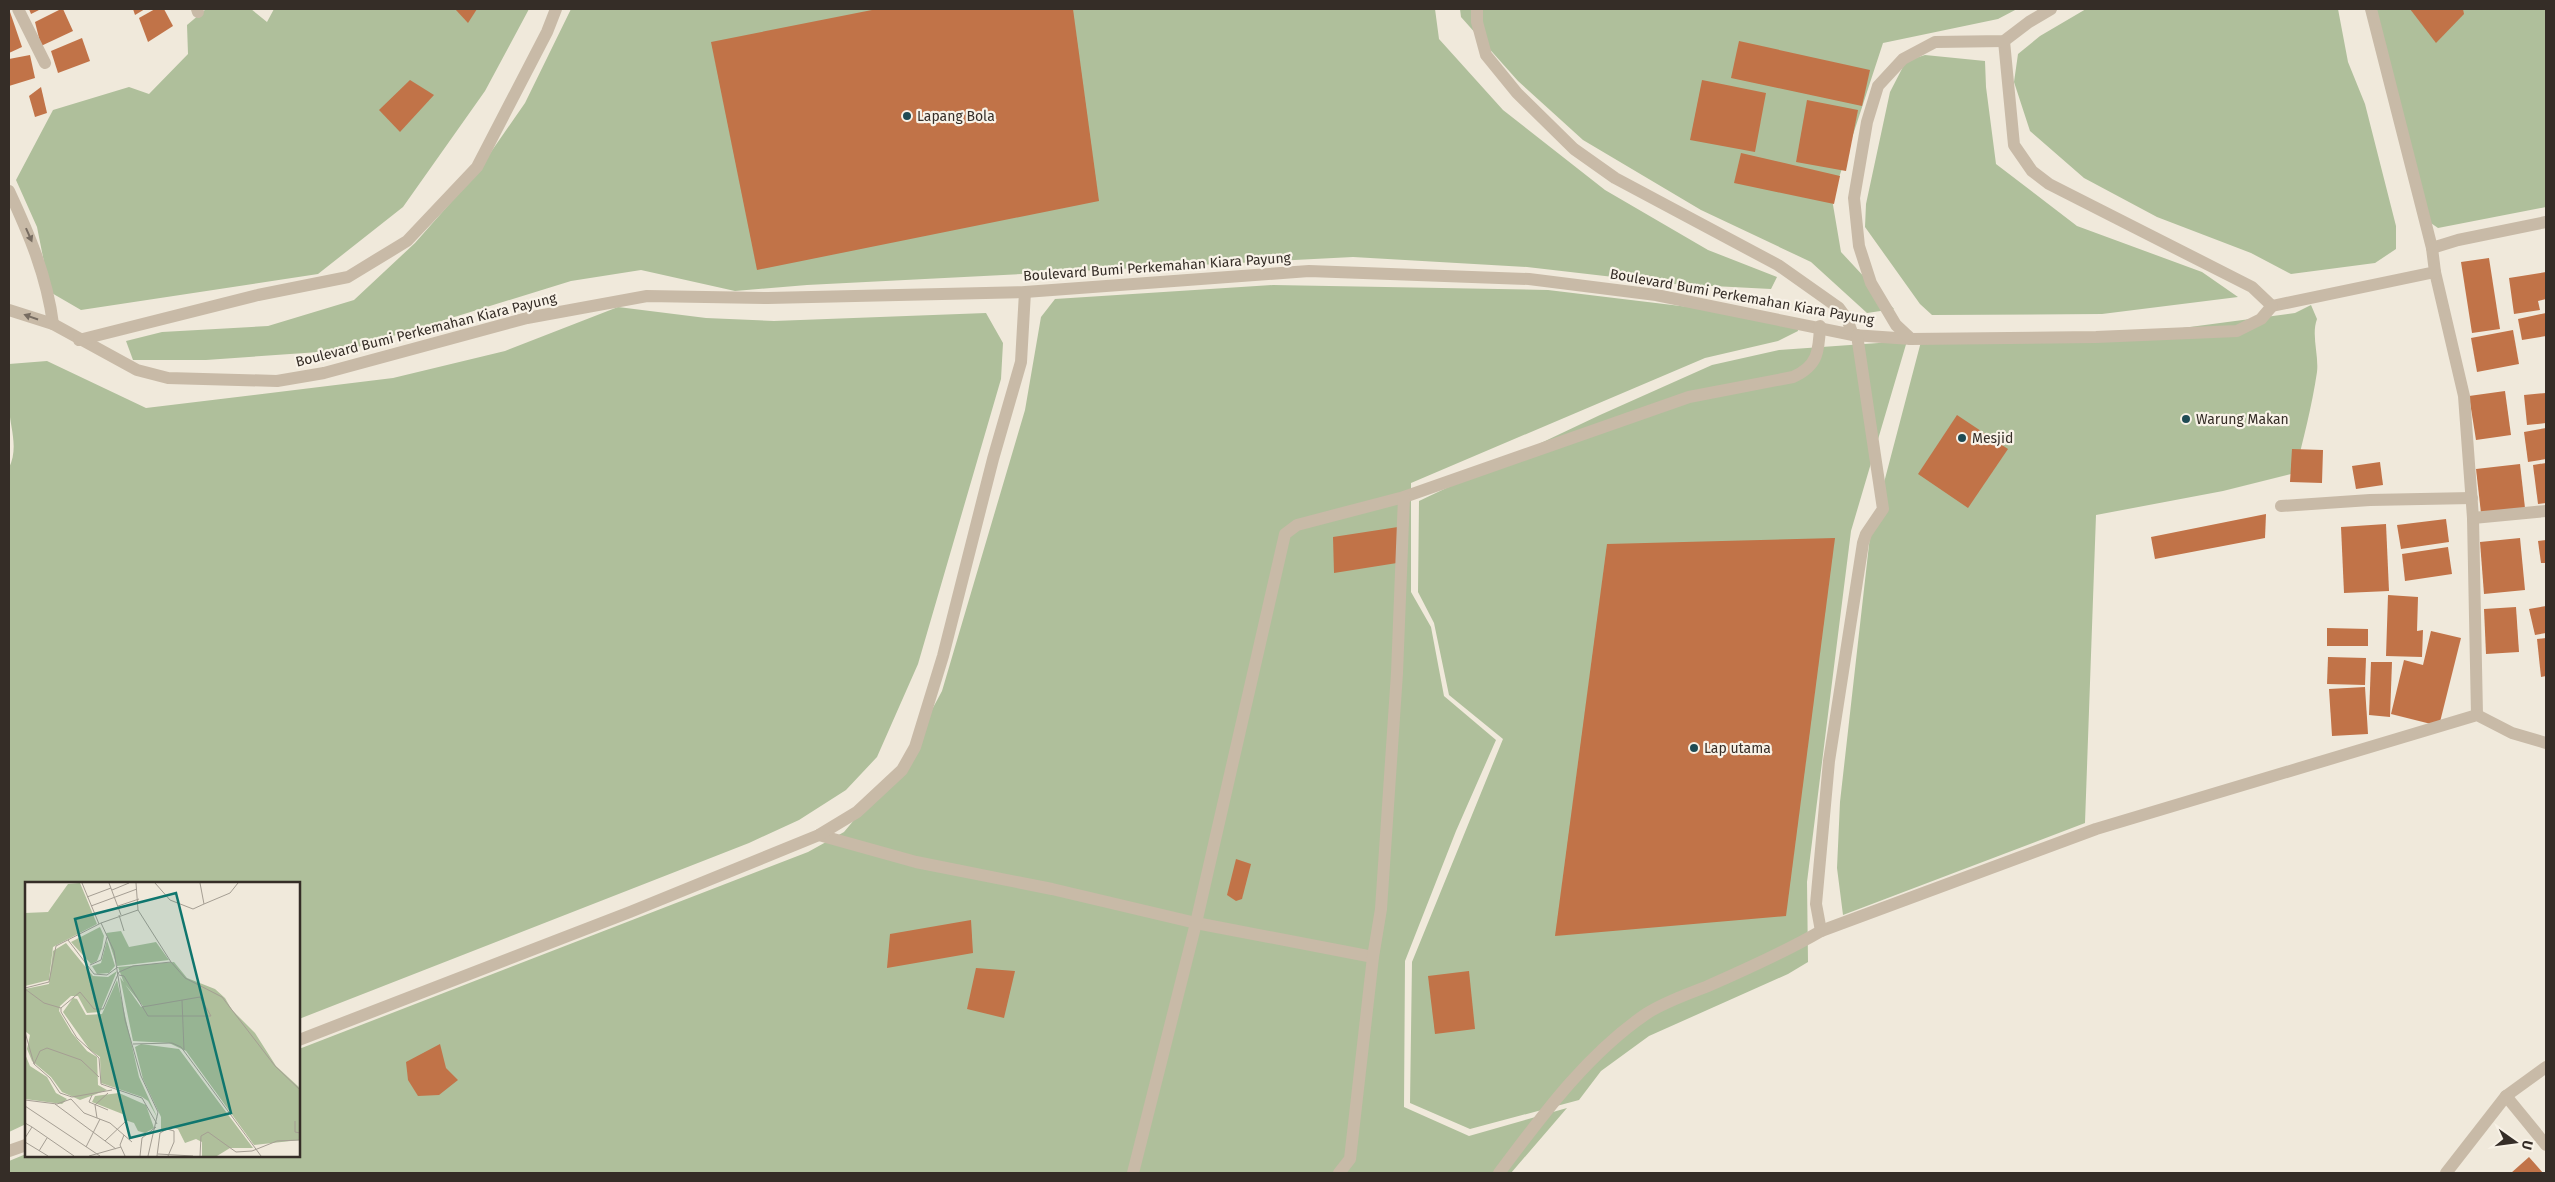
<svg xmlns="http://www.w3.org/2000/svg" width="2555" height="1182" font-family="'Fira Sans',sans-serif">
	<style>
		.green { fill: #afbf9b }
		.building { fill: #c17348 }
		.lines { fill: none; stroke-linecap: round; stroke-linejoin: round }
		.minor { stroke: #c8baa7; stroke-width: 12 }
		.oneway { fill: #776c61 }
		.poi-dot { fill: #1f4b54; stroke: #f8f2e7; stroke-width: 2 }
		.labels { text-anchor: middle; dominant-baseline: central; stroke-width: 4.5; stroke-linejoin: round; paint-order: stroke }
		.poi-label { font-size: 14px; fill: #352d27; stroke: #f8f2e7; text-anchor: start }
		.street-label { font-size: 14px; fill: #352d27; stroke: #f8f2e7 }
		.inset-road { fill: none; stroke: #a59e93; stroke-width: 1 }
		.view { fill: #0f766e; fill-opacity: 0.15; stroke: #0f766e; stroke-width: 2.5 }
		.inset-edge { fill: none; stroke: #352d27; stroke-width: 2.5 }
	</style>
	<rect width="100%" height="100%" fill="#f0e9db"/>
	<g class="green">
		<path d="M206,9h45l16,13 7,-13h255l-44,82 -82,116 -85,67 -237,36 -31,-18 -13,-65 -21,-47 37,-70 76,-23 20,7 39,-40 -1,-29z"/>
		<path d="M571,9h864l4,30 64,71 102,80 103,60 69,27 -6,12 -97,-5 -147,-17 -174,-10 -546,28 -72,6 -94,-21 -70,11 -223,69 -142,10h-73l-7,-19 36,-9 106,-6 86,-26 61,-57 60,-68 50,-72z"/>
		<path d="M1460,9h557l-19,10 -115,24 -51,156 9,53 53,57 -27,4 -56,-51 -110,-52 -118,-70 -65,-59 -57,-64z"/>
		<path d="M2086,9h252l10,53 17,42 31,122v23l-21,14 -84,11 -40,-21 -94,-36 -73,-39 -54,-47 -16,-49 4,-28 22,-18z"/>
		<path d="M2371,9h175v198l-108,21 -13,-9z"/>
		<path d="M1925,55l60,6 1,26 10,77 81,62 125,46 36,25 -136,17 -170,1 -12,-11 -55,-77 1,-23 24,-112 16,-31z"/>
		<path d="M1273,285l275,5 248,30 2,11 -20,10 -73,17 -294,125v109l20,35 13,69 52,44 -40,91 -51,130 -1,146 65,29 98,-28 -56,65h-1502v-12l17,-7 273,2v-107l509,-197 36,-20 62,-74 36,-67 83,-281 16,-93 14,-18z"/>
		<path d="M2311,305l6,14c-6,16 2,36 0,53 -5,34 -14,68 -22,101l-72,18 -127,24 -11,308 -242,92 -6,-47 3,-66 30,-266 53,-202 229,-2 143,-19z"/>
		<path d="M618,307l88,11 68,3 212,-8 17,30 -2,36 -83,285 -41,93 -31,33 -47,30 -50,23 -450,176v-136h-273v241l-17,8v-664c10,-21 1,-40 0,-61 -1,-15 0,-29 0,-43l38,-3 99,47 247,-30 112,-27z"/>
		<path d="M1907,341l-56,190 -44,351 1,80 -20,12 -139,62 -48,35 -22,29 -109,29 -60,-26 2,-141 91,-223 -54,-44 -15,-72 -16,-31 1,-91 181,-86 112,-50 67,-15z"/>
	</g>
	<g class="building">
		<path d="M9,9l13,38 -13,6z"/>
		<path d="M29,9h12l-10,5z"/>
		<path d="M61,9h2l10,22 -32,15 -6,-24z"/>
		<path d="M133,9h12l-10,6z"/>
		<path d="M155,9h9l9,17 -25,16 -9,-24z"/>
		<path d="M455,9h22l-9,14z"/>
		<path d="M877,9h196l26,192 -342,69 -46,-228z"/>
		<path d="M2410,9h53l1,5 -28,29z"/>
		<path d="M82,38l8,23 -32,12 -7,-22z"/>
		<path d="M1739,41l131,29 -8,36 -131,-28z"/>
		<path d="M30,55l5,23 -26,8v-27z"/>
		<path d="M410,80l24,15 -34,37 -21,-22z"/>
		<path d="M1702,80l64,13 -11,59 -65,-12z"/>
		<path d="M41,87l6,26 -12,4 -6,-21z"/>
		<path d="M1807,100l51,10 -12,61 -50,-9z"/>
		<path d="M1741,153l99,23 -6,28 -100,-21z"/>
		<path d="M2489,258l11,71 -28,4 -11,-71z"/>
		<path d="M2546,272v27l-8,2 2,9 -26,4 -5,-36z"/>
		<path d="M2546,313v23l-24,4 -4,-21z"/>
		<path d="M2513,330l6,34 -42,8 -6,-34z"/>
		<path d="M2505,391l6,44 -35,5 -7,-44z"/>
		<path d="M2546,393v30l-19,2 -3,-30z"/>
		<path d="M1957,415l51,34 -40,59 -50,-34z"/>
		<path d="M2546,428v31l-18,3 -4,-30z"/>
		<path d="M2292,449l31,1 -1,33 -32,-1z"/>
		<path d="M2380,462l3,23 -27,4 -4,-23z"/>
		<path d="M2546,463v40l-8,1 -5,-39z"/>
		<path d="M2520,464l5,44 -44,5 -5,-44z"/>
		<path d="M2266,514l-1,24 -110,21 -4,-22z"/>
		<path d="M2446,519l3,23 -48,7 -4,-24z"/>
		<path d="M2386,524l3,67 -45,2 -3,-66z"/>
		<path d="M1398,527l-1,36 -63,10 -1,-36z"/>
		<path d="M1835,538l-49,378 -231,20 52,-392z"/>
		<path d="M2520,538l5,52 -41,4 -4,-52z"/>
		<path d="M2546,540v23h-5l-3,-22z"/>
		<path d="M2448,547l4,27 -47,7 -3,-27z"/>
		<path d="M2388,595l30,2 -1,34 6,-1 -1,27 -36,-1z"/>
		<path d="M2546,606v27l-11,2 -6,-26z"/>
		<path d="M2516,607l3,45 -33,2 -2,-45z"/>
		<path d="M2327,628l41,1v17h-41z"/>
		<path d="M2431,631l30,7 -22,88 -48,-12 13,-54 19,5z"/>
		<path d="M2546,638v38l-5,1 -4,-38z"/>
		<path d="M2328,657l38,1 -1,27 -38,-1z"/>
		<path d="M2371,662h21l-2,55 -21,-2z"/>
		<path d="M2365,687l3,47 -36,2 -3,-47z"/>
		<path d="M1236,859l15,5 -9,35 -6,2 -9,-6z"/>
		<path d="M971,920l2,33 -86,15 3,-34z"/>
		<path d="M976,968l39,3 -11,47 -37,-9z"/>
		<path d="M1469,971l6,58 -40,5 -7,-58z"/>
		<path d="M440,1044l6,24 12,12 -19,15 -21,1 -10,-16 -2,-18z"/>
		<path d="M2529,1157l14,16h-32z"/>
	</g>
	<g class="lines">
		<g class="minor">
			<path d="M18,9l27,54"/>
			<path d="M197,9l1,3"/>
			<path d="M1477,9v13l9,33 31,38 57,56 41,29 163,87 61,43 8,11 6,16"/>
			<path d="M2004,41l10,104 18,26 17,13 203,103 20,19"/>
			<path d="M9,191c20,43 38,85 44,133"/>
			<path d="M2432,248l26,-8 88,-18"/>
			<path d="M2435,272l29,124 9,122 4,197"/>
			<path d="M2272,306l163,-34 -3,-24 -61,-239"/>
			<path d="M9,310l44,14 84,46 31,8 109,3 47,-8 203,-55 120,-22 121,2 257,-6 284,-21 220,8 127,16 197,40 58,4 185,-2 141,-6 24,-12 11,-13"/>
			<path d="M1911,339l-15,-14 -25,-42 -12,-37 -5,-48 13,-76 11,-36 25,-27 32,-17 69,-1 25,-19 22,-13"/>
			<path d="M79,340l179,-45 90,-18 59,-36 70,-74 70,-135 9,-23"/>
			<path d="M2281,506l89,-6 102,-2"/>
			<path d="M2473,518l73,-7"/>
			<path d="M819,835l97,27 136,27 144,34 177,34"/>
			<path d="M1821,931l-5,-27 13,-143 34,-218 3,-9 17,-25 -26,-174"/>
			<path d="M299,1040l331,-128 189,-77 38,-23 45,-42 13,-23 28,-91 50,-197 28,-97 4,-70"/>
			<path d="M2506,1096l40,49"/>
			<path d="M9,1151l17,-6"/>
			<path d="M1133,1173l63,-250 89,-389 12,-9 107,-28 285,-100 104,-20c25,-11 26,-26 27,-51"/>
			<path d="M1339,1173l11,-14 23,-202 8,-48 16,-236 7,-176"/>
			<path d="M1499,1173c43,-57 87,-118 147,-159 18,-12 42,-20 62,-28 39,-17 77,-34 113,-55l275,-102 381,-114 35,18 34,10"/>
			<path d="M2446,1173l60,-77 40,-29"/>
		</g>
	</g>
	<defs><path id="oneway-solid" d="M-6-.8H1V-3.2L6.5 0L1 3.2V.8H-6Z" transform="scale(1.25)"/></defs>
	<g class="oneway">
		<use href="#oneway-solid" transform="translate(29 235) rotate(66)"/>
		<use href="#oneway-solid" transform="translate(31 317) rotate(-161)"/>
	</g>
	<g class="poi-dot">
		<circle cx="907" cy="116" r="5"/>
		<circle cx="2186" cy="419" r="5"/>
		<circle cx="1962" cy="438" r="5"/>
		<circle cx="1694" cy="748" r="5"/>
	</g>
	<g class="labels">
		<g class="poi-label">
			<text x="917" y="116">Lapang Bola</text>
			<text x="2196" y="419">Warung Makan</text>
			<text x="1972" y="438">Mesjid</text>
			<text x="1704" y="748">Lap utama</text>
		</g>
		<g class="street-label">
			<text transform="translate(1157 267) rotate(-4)">Boulevard Bumi Perkemahan Kiara Payung</text>
			<text transform="translate(1742 297) rotate(10)">Boulevard Bumi Perkemahan Kiara Payung</text>
			<text transform="translate(426 330) rotate(-14)">Boulevard Bumi Perkemahan Kiara Payung</text>
		</g>
	</g>
	<g transform="translate(25 882)">
		<rect width="275" height="275" fill="#f0e9db"/>
		<path d="M55,1l17,41 -44,23 -4,33 -24,6v-73l23,-1 20,-28zM75,45l4,9 -2,12 -5,13 -6,3 -20,-22zM96,49l8,16 27,-5 13,18 -52,6 -11,-33zM82,58l8,26 -6,7 -12,1 -5,-8 9,-3zM41,61l27,33 15,1 9,-6 -17,41 -13,1 -9,-17h-7l-11,10 -1,5 13,22 15,18 10,6 1,28 9,5 -27,10 -18,-8 -11,-15 -19,-16 -5,-12 3,-14 -5,-4v-42l24,-5 4,-33zM149,80l13,16 28,11 10,9 7,12 23,23 21,33 24,22v52l-46,5 -68,-94 -17,-8 -36,-2 -13,-64 21,30 2,-1 -19,-23 -6,-16zM92,98l22,97 19,42 -10,-18 -6,-4 -41,-14 -1,-26 -10,-7 -27,-38 10,-14 4,1 9,16 16,-1zM116,162l38,5 74,99h-23l-13,8h-15v-14l-6,-3 -11,4 -7,-14 -9,-2 -8,3v-13l-18,-38 -8,-32zM0,172l5,12 17,11 9,16 11,6 -5,5 -37,-5zM94,211l27,12 8,23 -9,5 -7,-2 -4,-8 -9,-3v-5l-33,-13 3,-6z" fill="#afbf9b"/>
		<path class="inset-road" d="M57,1l17,41M84,1l12,32M111,1l2,27 33,52 14,16 37,19 53,69 25,24M130,1l15,17 23,9 11,-5 -4,-21M87,8l17,-7M62,15l24,-9M179,22l26,-11 8,-10M66,24l46,-17M93,24l21,-7M94,33l5,16M76,41l37,-13M43,58l26,34 13,1 11,-8M65,83l11,-5 6,-23M94,90l-16,37h-9l-14,-17 -19,16v4l16,26 22,20 2,26 41,14 15,26M94,90l14,-6 38,-4M94,93l5,1 24,40h63l-11,-19 -58,10M0,106l24,-6 7,-36 45,-23 13,28 11,69 16,56 17,36 -10,44M0,107l19,14 17,5M157,118l2,50M0,150l9,32 16,14 10,15 12,4 40,-7M108,162l39,-1 9,4 80,109M9,182l6,-13 7,-3 34,12 18,17M67,213l-3,7 19,8M0,218l32,4 14,-5 13,14 26,10 22,19M30,222l61,45M0,224l75,50M72,236l-2,-13 13,-12M270,239v11l5,1M0,241l7,4 -7,11M7,245l42,29M99,253l-4,10 5,11M80,259l21,-20M0,260l23,14M61,265l14,-28M14,269l8,-13M133,272l35,2M64,274l32,-9M115,274l2,-18 14,-11M132,274l3,-23 7,-4 7,2v11l-6,14M175,274l1,-20 7,-4 28,20 16,-1 25,-10 23,-1"/>
		<path class="view" d="M151,11l55,220 -101,25 -55,-219z"/>
		<rect width="275" height="275" class="inset-edge"/>
	</g>
	<rect width="2555" height="1182" fill="none" stroke="#352d27" stroke-width="20"/>
	<g transform="translate(2515 1142) rotate(104)" stroke="#f8f2e7" stroke-width="4" paint-order="stroke">
	<path d="M0-4L9 19L0 12L-9 19Z" fill="#352d27"/>
	<text y="-8" font-size="14" font-weight="bold" text-anchor="middle" fill="#352d27">U</text>
	</g>
</svg>
